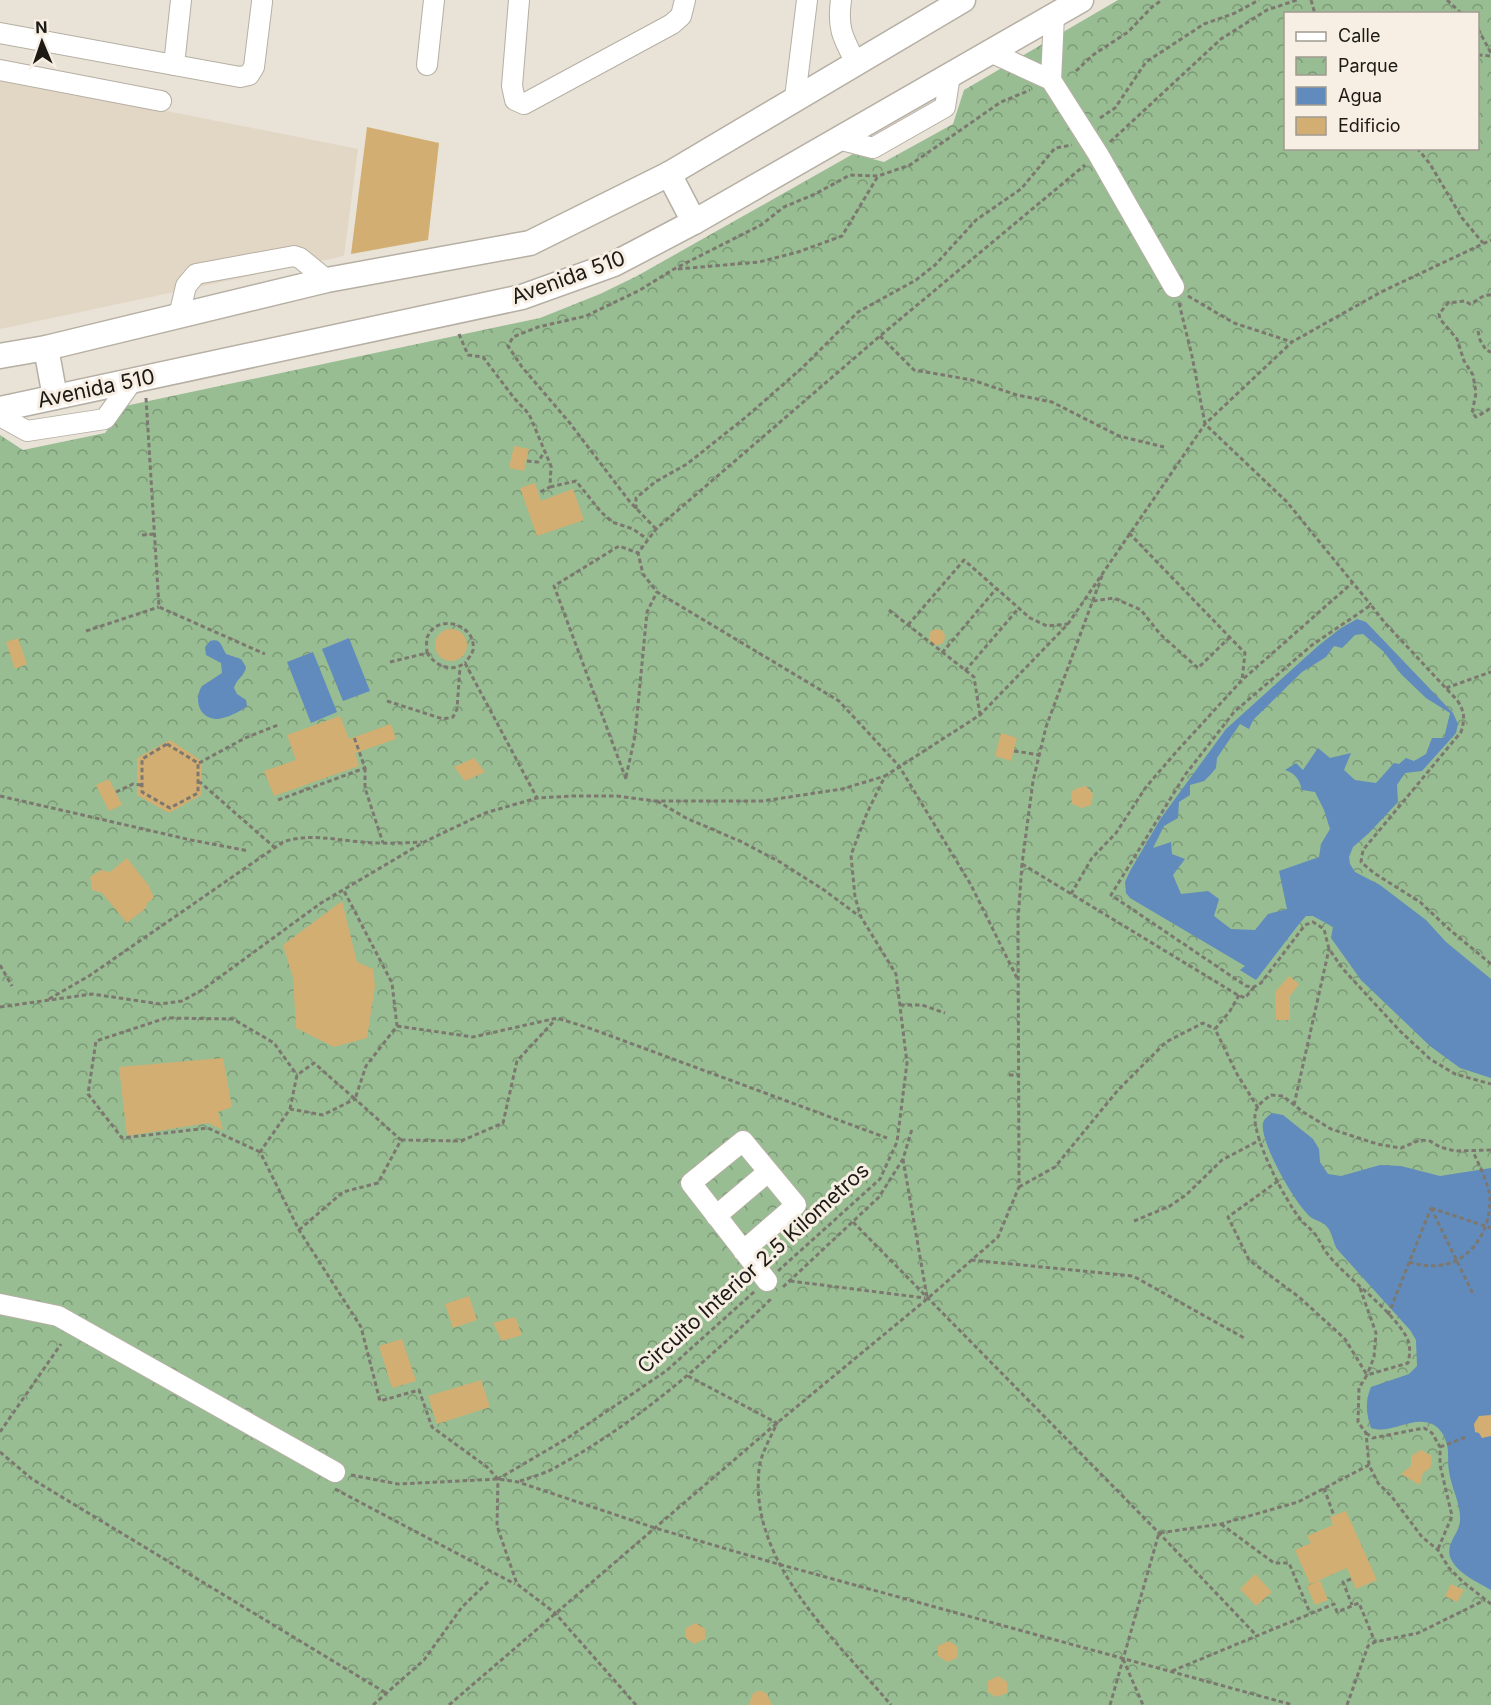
<svg xmlns="http://www.w3.org/2000/svg" width="1491" height="1705" font-family="Inter,sans-serif">
	<style>
		.built { fill: #e2d7c5 }
		.park { fill: url(#park-crowns); fill-rule: evenodd }
		.water { fill: #608bbc; fill-rule: evenodd }
		.building { fill: #d2ae72 }
		.lines { fill: none; stroke-linecap: round; stroke-linejoin: round }
		.minor-casing { stroke: #b6afa4; stroke-width: 22 }
		.major-casing { stroke: #b6afa4; stroke-width: 27 }
		.path { stroke: #7c7870; stroke-width: 3; stroke-dasharray: 4.5 3; stroke-linecap: butt }
		.minor { stroke: #fff; stroke-width: 20 }
		.major { stroke: #fff; stroke-width: 24 }
		.labels { text-anchor: middle; dominant-baseline: central; stroke-width: 6; stroke-linejoin: round; paint-order: stroke }
		.street-label { font-size: 21px; fill: #1d1a16; stroke: #f7efe3 }
	</style>
	<defs>
		<pattern id="park-crowns" width="20" height="18" patternUnits="userSpaceOnUse" patternTransform="scale(1.5)"><rect width="20" height="18" fill="#98bd92"/><path d="M2 6a3 3 0 1 1 6 0M12 15a3 3 0 1 1 6 0" fill="none" stroke="#7b9976"/></pattern>
	</defs>
	<rect width="100%" height="100%" fill="#e9e2d6"/>
	<path class="built" d="M0,78l358,71 -14,107 -344,73z"/>
	<path class="park" d="M1118,0h373v1705h-1491v-1270l23,15 82,-17 20,-27 415,-88 60,-24 37,-18 216,-122 31,8 69,-38 11,-34zM1286,14h192v134h-192z"/>
	<g class="water">
		<path d="M1357,619l9,3 87,91 5,11 -2,9 -34,38 -17,2 -8,12 1,17 -29,31 -16,14 -4,10 1,7 5,8 25,13 46,35 20,22 45,37v99l-31,-10 -30,-22 -69,-66 -30,-42 2,-11 -20,-11h-7l-7,8 -43,56 -16,-10 5,-4 -115,-68 -4,-5 -1,-11 5,-11 31,-53 65,-89 92,-83 23,-18zM1363,634l20,17 18,23 25,24 24,15 -6,25h-12l-6,16 -12,7 -8,-3 -7,6 -5,-1 -18,20 -21,-3 -11,-10 7,-17 -21,5 -12,-10 -15,22 -7,-7 -11,7c11,4 14,9 17,20l13,2 9,18 6,19 -9,15 -2,13 -40,14 8,38 -19,5 -13,16 -24,-1 -17,-13 5,-17 -11,-8 -27,3 -8,-19 12,-16 -13,-5 -1,-12 -18,6 11,-22 14,-8 1,-16 11,-7v-10l14,-4 7,-7 5,-6 1,-10 23,-34 9,5 4,-9 49,-48 24,-15 8,-11 8,2 13,-13z"/>
		<path d="M349,638l21,53 -27,10 -21,-52z"/>
		<path d="M210,641c11,-3 11,5 16,13l15,5 5,8c-1,9 -10,12 -12,21l3,6 9,6 1,6c-7,6 -22,13 -31,13 -18,-1 -22,-21 -14,-33l20,-13 -1,-10 -15,-8 -1,-8z"/>
		<path d="M313,652l24,60 -26,11 -24,-61z"/>
		<path d="M1272,1113l11,2 30,24 6,10 1,13 8,12 13,2 39,-11 21,1 39,10 51,-8v422c-13,-8 -33,-16 -40,-31 -7,-15 9,-25 9,-39 1,-17 -9,-32 -11,-49 -2,-11 1,-22 -4,-32 -2,-6 -6,-11 -11,-14 -21,-11 -42,10 -63,3 -5,-14 -6,-27 0,-41l38,-13 8,-8 -1,-26 -6,-10 -73,-81c-4,-7 -5,-16 -9,-21 -5,-7 -10,-6 -16,-10 -15,-10 -53,-77 -49,-95 1,-4 5,-7 9,-10z"/>
	</g>
	<g class="building">
		<path d="M367,127l72,16 -11,97 -77,14z"/>
		<path d="M514,446l15,3 -5,22 -15,-3z"/>
		<path d="M535,483l6,18 32,-12 11,31 -47,16 -17,-48z"/>
		<circle cx="451" cy="645" r="16"/>
		<circle cx="937" cy="637" r="8"/>
		<path d="M18,638l9,26 -12,5 -9,-27z"/>
		<path d="M340,716l9,23 42,-15 5,15 -41,14 4,13 -85,30 -10,-25 32,-11 -9,-25z"/>
		<path d="M1001,733l16,5 -6,23 -16,-5z"/>
		<path d="M170,740l32,21 -1,34 -32,18 -32,-18v-37z"/>
		<path d="M474,758l11,14 -20,9 -11,-14z"/>
		<path d="M109,779l13,26 -13,6 -13,-26z"/>
		<path d="M1086,786l7,8 -2,11 -9,3 -10,-4 -1,-12 6,-4z"/>
		<path d="M127,858l22,28 5,12 -7,5 -1,5 -19,15 -25,-30 -10,-3 -2,-13 11,-7 9,2z"/>
		<path d="M342,901l15,61 16,7 2,17 -8,52 -33,9 -38,-19 -3,-50 -10,-33z"/>
		<path d="M1289,976l10,8 -9,12v24h-14l-1,-28z"/>
		<path d="M223,1058l9,49 -14,5 5,18 -15,-7 -81,13 -8,-69z"/>
		<path d="M469,1296l8,24 -24,8 -8,-24z"/>
		<path d="M515,1317l7,18 -20,6 -9,-18z"/>
		<path d="M402,1339l14,42 -24,7 -13,-42z"/>
		<path d="M481,1380l9,27 -53,17 -9,-28z"/>
		<path d="M1491,1415v21l-9,2 -3,-5 -4,-1 -1,-8 5,-8z"/>
		<path d="M1421,1450l11,6 -1,11 -8,6 -3,12 -19,-11 10,-8v-10z"/>
		<path d="M1346,1511l31,69 -21,9 -9,-21 -37,16 -15,-34 16,-7 -4,-7 26,-11 -3,-8z"/>
		<path d="M1255,1574l17,18 -16,14 -16,-17z"/>
		<path d="M1320,1580l8,20 -13,5 -8,-19z"/>
		<path d="M1451,1584l13,6 -7,12 -12,-6z"/>
		<path d="M696,1623l9,6v10l-11,5 -8,-6v-10z"/>
		<path d="M949,1641l9,6 -1,11 -10,4 -9,-6v-10z"/>
		<path d="M998,1676l9,6v11l-11,4 -8,-5v-11z"/>
		<path d="M757,1691h5l5,3 5,11h-23l3,-10z"/>
	</g>
	<g class="lines">
		<defs>
			<g id="minor">
				<path d="M519,0l-7,86 3,14 9,4 148,-80 9,-8 4,-16"/>
				<path d="M841,0c-4,29 2,38 15,63"/>
				<path d="M0,33l174,32 7,-65"/>
				<path d="M990,52l61,28 47,74 76,133"/>
				<path d="M174,65l66,12 9,-2 5,-8 8,-65"/>
				<path d="M427,65l7,-65"/>
				<path d="M0,70l161,31"/>
				<path d="M1051,80l3,-64"/>
				<path d="M795,98l12,-98"/>
				<path d="M838,139l35,9 72,-41 5,-32"/>
				<path d="M179,316l7,-30 10,-12 98,-18 6,2 27,22"/>
				<path d="M0,416l27,15 78,-12 28,-39"/>
				<path d="M716,1216l52,-44"/>
				<path d="M743,1251l53,-46 -53,-64 -52,42 76,98"/>
				<path d="M0,1304l58,12 277,156"/>
			</g>
			<g id="major">
				<path d="M669,174l25,48"/>
				<path d="M46,348l9,49"/>
				<path d="M0,356l46,-8 281,-68 203,-37 139,-69 294,-174"/>
				<path d="M0,409l522,-112 92,-33 80,-42 387,-222"/>
			</g>
		</defs>
		<use href="#minor" class="minor-casing"/>
		<use href="#major" class="major-casing"/>
		<g class="path">
			<path d="M1311,0l4,14"/>
			<path d="M1447,0l15,14"/>
			<path d="M1478,29l13,24"/>
			<path d="M1478,55l13,1"/>
			<path d="M1076,71l17,-16 35,-23 24,-25 10,-7"/>
			<path d="M1100,118l15,-10 31,-46 58,-38 31,-11 24,-13"/>
			<path d="M1110,142l111,-103 46,-29 30,-10"/>
			<path d="M1417,148l13,16 32,54 21,25"/>
			<path d="M678,269l81,-7 39,-10 44,-16 36,-60"/>
			<path d="M1491,295c-9,-1 -13,6 -21,9l-5,-3 -17,2 -9,11 1,5 17,20 7,22 9,14 3,18 -4,20 4,4 12,-7 3,-4"/>
			<path d="M1188,296l46,27 58,19"/>
			<path d="M1179,303l13,53 13,68 82,78 84,103"/>
			<path d="M1478,331l2,9 6,10 5,2"/>
			<path d="M459,334l9,21 15,2 31,41 15,16 22,52 -1,21 -12,6"/>
			<path d="M880,336l34,34 58,10 45,15 35,7 67,34 45,11"/>
			<path d="M146,398l13,209 106,47"/>
			<path d="M527,461l11,1 7,-11"/>
			<path d="M550,487l26,-6 25,31 11,10 21,7 14,10"/>
			<path d="M636,509v-11l19,-16 32,-18 59,-47 56,-49 56,-56 58,-32 19,-15 41,-45 45,-31 34,-41 17,-3"/>
			<path d="M656,529l-26,-27 -61,-80 -47,-55 -14,-21 5,-9 25,-10 48,-11 54,-26 34,-21 87,-44 23,-18 31,-13 35,-19 28,1 32,-11 91,-63 29,-12"/>
			<path d="M1129,533l116,120 -3,27"/>
			<path d="M142,535l13,-1"/>
			<path d="M1093,601l21,-3 27,12 19,24 38,34 32,-31"/>
			<path d="M889,610l85,67 6,38"/>
			<path d="M908,625l56,-65 66,58 17,8 21,-2"/>
			<path d="M86,631l73,-24"/>
			<path d="M427,653c0,-4 -1,-11 0,-15 9,-26 50,-14 46,12 -1,4 -5,9 -8,13"/>
			<path d="M942,653l54,-64"/>
			<path d="M390,662l37,-9c9,13 24,20 38,10l72,135"/>
			<path d="M965,671l53,-62"/>
			<path d="M1446,688l45,-16"/>
			<path d="M387,701l56,18 10,-2 4,-8 3,-42"/>
			<path d="M167,744l31,19v30l-28,15 -28,-16v-33z"/>
			<path d="M1014,751l26,4"/>
			<path d="M199,763l46,-25 33,-13"/>
			<path d="M365,768v20l18,55"/>
			<path d="M626,777l9,-41 12,-124 10,-20"/>
			<path d="M626,779l-72,-193 65,-40 19,7"/>
			<path d="M198,782l3,1 73,64"/>
			<path d="M116,792l17,-8 9,1"/>
			<path d="M0,796l191,44 58,11"/>
			<path d="M278,800l87,-32 -11,-31"/>
			<path d="M657,801l29,17 56,24 38,20 44,28 35,26"/>
			<path d="M1022,864l214,130 9,4 9,-11"/>
			<path d="M1071,894l21,-36 24,-25 30,-46 31,-36 65,-71 110,-97"/>
			<path d="M1491,964l-41,-34 -30,-28 -46,-29 -13,-11 2,-12 98,-118c4,-13 4,-20 -4,-32l-72,-77 -14,-18 -59,40 -78,67 -49,63 -74,120 135,91 8,1 7,-4 44,-58 8,-3 11,7 5,20 14,20 57,62 30,28 25,15 36,10"/>
			<path d="M0,965l12,21"/>
			<path d="M1017,978l-46,-93 -72,-119 -60,-65 -182,-109 -14,-18 -5,-21 18,-24 224,-193 205,-171"/>
			<path d="M1239,995l-9,16 -15,18 22,45 21,34"/>
			<path d="M49,999l40,-23 194,-134c26,-9 52,-2 79,0 20,2 40,1 60,0"/>
			<path d="M900,1005h22l23,8"/>
			<path d="M0,1007l92,-13 68,10 22,-3 20,-11 119,-87 103,-61 61,-29 52,-15 35,-2h45l38,5h108l79,-12 43,-13"/>
			<path d="M397,1026l76,11 84,-19 32,10 298,110"/>
			<path d="M1009,1075h10"/>
			<path d="M1294,1105l35,-156"/>
			<path d="M290,1109l7,-34 17,-12 41,36 11,-33 31,-40 -5,-43 -49,-94"/>
			<path d="M401,1140l60,1 42,-18 14,-62 38,-41"/>
			<path d="M1491,1150l-36,1 -15,-4 -10,-6 -10,-1 -19,8 -24,-4 -46,-15 -28,-17 -20,-16 -12,-1c-7,5 -16,11 -16,21 -2,23 31,86 46,104 5,6 12,10 16,17 4,6 7,13 12,19 24,28 58,49 77,80 5,9 4,18 2,27l-41,12 -8,13 -1,34 8,11 3,32 9,18 14,14 30,40 16,13 11,18 14,14 28,22"/>
			<path d="M260,1152l-52,-24 -86,10 -34,-44 8,-53 70,-23 67,1 41,24 23,32"/>
			<path d="M903,1159l24,138"/>
			<path d="M1278,1181l-50,36 21,43 50,37 46,42 22,36"/>
			<path d="M1019,1187l36,-20 63,-77 48,-48 37,-19 12,6"/>
			<path d="M1431,1208l43,88"/>
			<path d="M1431,1208l60,20"/>
			<path d="M1134,1221l36,-15 16,-11 36,-35 38,-20"/>
			<path d="M853,1222l306,311 97,102"/>
			<path d="M299,1230l44,-38 35,-9 23,-43 -46,-41 -32,16 -33,-6 -30,43 39,78 62,97 19,74 39,-11 13,37 55,40 11,12"/>
			<path d="M971,1260l162,16 113,63"/>
			<path d="M1409,1262c11,3 21,5 33,3 30,-4 49,-37 48,-66 -1,-16 -11,-33 -17,-48"/>
			<path d="M778,1271l102,-92 17,-37 10,-79 -11,-89 -35,-57 -6,-20 -4,-42 16,-42 18,-37 95,-61 88,-91 137,-200 87,-82 89,-50 110,-52"/>
			<path d="M790,1281l135,17"/>
			<path d="M783,1287l96,-90 24,-38 9,-30"/>
			<path d="M1360,1288l16,45 -2,24 -7,18"/>
			<path d="M1388,1315l43,-107"/>
			<path d="M688,1376l89,47c-6,14 -17,32 -18,47 -10,93 77,170 132,235"/>
			<path d="M0,1432l61,-88"/>
			<path d="M1366,1433l7,5 51,-10 8,5 8,14v18l12,51 -14,33"/>
			<path d="M1440,1447l26,-10"/>
			<path d="M0,1452l32,27 354,214"/>
			<path d="M351,1475l47,9 100,-5 20,3 137,46 123,36 515,141"/>
			<path d="M520,1481c12,-4 27,-8 38,-15 80,-44 149,-105 214,-168"/>
			<path d="M1324,1488l10,28"/>
			<path d="M335,1489l180,95"/>
			<path d="M1221,1524l53,39h15l21,50"/>
			<path d="M1351,1579l-8,3 9,23"/>
			<path d="M1123,1659l20,46"/>
			<path d="M1172,1671l162,-67 3,8 22,-9 16,39"/>
			<path d="M373,1705l51,-45 38,-53 28,-27"/>
			<path d="M449,1705l328,-282 150,-124 71,-62 21,-50 -1,-267 4,-56 11,-83 13,-54 57,-154"/>
			<path d="M636,1705l-81,-92 -38,-29 -20,-58 1,-47 68,-40 100,-68 89,-80"/>
			<path d="M1110,1705l49,-172 62,-9 77,-22 71,-37"/>
			<path d="M1347,1705l21,-59 7,-4 43,-9 67,-33"/>
		</g>
		<use href="#minor" class="minor"/>
		<use href="#major" class="major"/>
	</g>
	<g class="labels">
		<g class="street-label">
			<text transform="translate(568 277) rotate(-20)">Avenida 510</text>
			<text transform="translate(96 388) rotate(-12)">Avenida 510</text>
			<text transform="translate(753 1268) rotate(-42)">Circuito Interior 2.5 Kilometros</text>
		</g>
	</g>
	<rect x="1284" y="12" width="195" height="138" fill="#f7efe3" stroke="#a09a91" stroke-width="1.5"/>
	<rect x="1296" y="32" width="30" height="9" fill="#ffffff" stroke="#a09a91" stroke-width="1.5"/>
	<text x="1338" y="42" font-size="18" fill="#1d1a16">Calle</text>
	<rect x="1296" y="57" width="30" height="18" fill="url(#park-crowns)" stroke="#a09a91" stroke-width="1.5"/>
	<text x="1338" y="72" font-size="18" fill="#1d1a16">Parque</text>
	<rect x="1296" y="87" width="30" height="18" fill="#608bbc" stroke="#a09a91" stroke-width="1.5"/>
	<text x="1338" y="102" font-size="18" fill="#1d1a16">Agua</text>
	<rect x="1296" y="117" width="30" height="18" fill="#d2ae72" stroke="#a09a91" stroke-width="1.5"/>
	<text x="1338" y="132" font-size="18" fill="#1d1a16">Edificio</text>
	<g transform="translate(42 42) rotate(358)" stroke="#f7efe3" stroke-width="4.5" paint-order="stroke">
	<path d="M0-4.5L10 22L0 15L-10 22Z" fill="#1d1a16"/>
	<text y="-9" font-size="16" font-weight="bold" text-anchor="middle" fill="#1d1a16">N</text>
	</g>
</svg>
